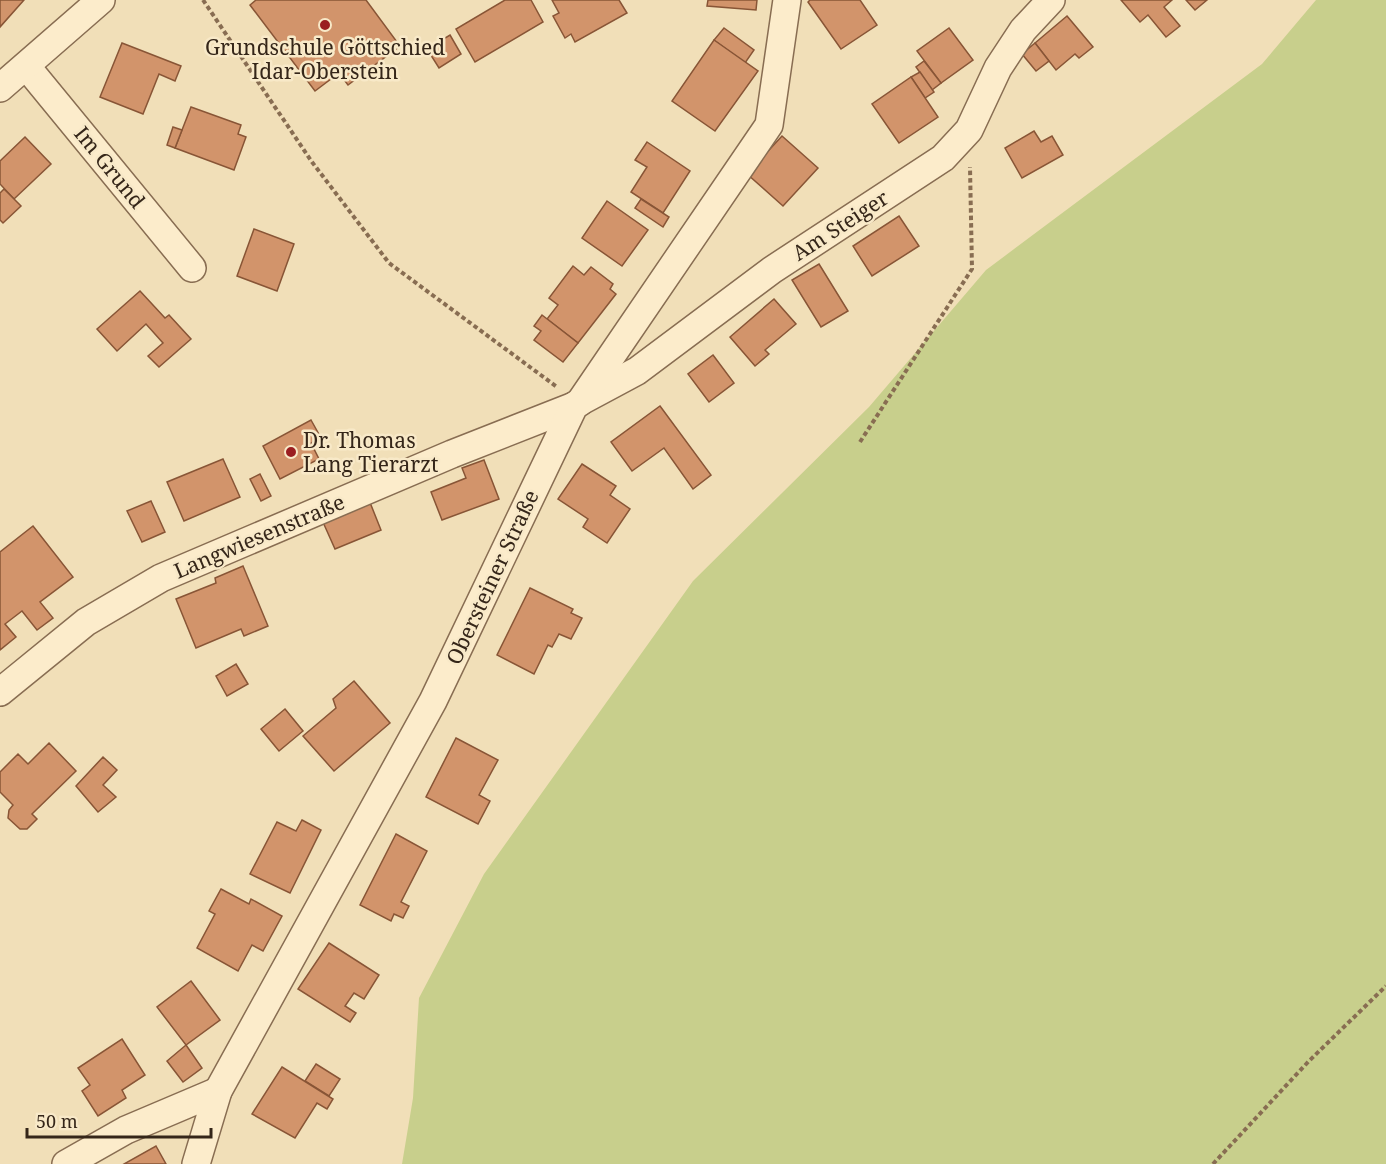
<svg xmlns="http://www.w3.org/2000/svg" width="1386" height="1164" font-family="'Noto Serif',serif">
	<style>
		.green { fill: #c8cf8c }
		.building { fill: #d2946b; stroke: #885536; stroke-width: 1.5 }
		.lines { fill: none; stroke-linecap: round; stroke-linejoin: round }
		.street-casing { stroke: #886d52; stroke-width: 30 }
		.path { stroke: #886d52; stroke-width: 4; stroke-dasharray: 4.5 3; stroke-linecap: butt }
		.street { stroke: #fceccb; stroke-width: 27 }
		.poi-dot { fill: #9b1e21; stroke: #f8e9c8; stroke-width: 2 }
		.labels { text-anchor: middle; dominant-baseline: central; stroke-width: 5; stroke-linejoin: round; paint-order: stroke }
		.poi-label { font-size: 21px; fill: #352619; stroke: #f8e9c8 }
		.street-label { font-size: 21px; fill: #352619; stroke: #f8e9c8 }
	</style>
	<rect width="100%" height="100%" fill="#f1dfb8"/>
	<path class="green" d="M1316,0h70v1164h-984l11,-66 6,-100 65,-124 209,-293 176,-174 117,-137 276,-206z"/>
	<g class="building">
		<path d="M0,0h24l-24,27z"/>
		<path d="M256,0h110l34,46 -52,39 -9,-12 -24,18 -65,-86z"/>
		<path d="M505,0h26l12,22 -68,40 -19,-33z"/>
		<path d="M552,0h67l8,13 -52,29 -4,-8 -6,4 -12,-22 6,-3z"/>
		<path d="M708,0h49l-1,10 -49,-4z"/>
		<path d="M810,0h50l17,25 -36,24 -33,-47z"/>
		<path d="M1121,0h51l-8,7 16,19 -14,11 -18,-22 -8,7z"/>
		<path d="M1186,0h21l-12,10z"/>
		<path d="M1067,16l26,31 -14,11 -4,-4 -19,16 -21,-27z"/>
		<path d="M724,28l30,22 -9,13 -31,-23z"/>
		<path d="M949,28l24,32 -32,23 -24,-32z"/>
		<path d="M450,35l11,19 -22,14 -12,-19z"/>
		<path d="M714,40l44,31 -43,60 -43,-30z"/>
		<path d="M122,43l59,23 -6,15 -16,-7 -16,40 -43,-17z"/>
		<path d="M1035,43l14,18 -13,10 -14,-17z"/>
		<path d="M924,61l17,22 -9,7 -16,-23z"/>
		<path d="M920,72l14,20 -9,6 -14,-21z"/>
		<path d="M911,77l27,40 -39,26 -27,-39z"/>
		<path d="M191,107l50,18 -3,9 8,3 -12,33 -59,-22z"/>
		<path d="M173,127l9,3 -7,18 -8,-3z"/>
		<path d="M1034,131l7,11 11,-6 11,19 -41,23 -17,-30z"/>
		<path d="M782,136l36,32 -35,38 -36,-32z"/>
		<path d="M25,137l26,27 -37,35 -14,-15v-23z"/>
		<path d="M647,142l43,29 -27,42 -32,-21 16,-25 -12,-7z"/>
		<path d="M4,189l17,17 -18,17 -3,-3v-27z"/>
		<path d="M641,199l28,18 -6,10 -28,-19z"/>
		<path d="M607,201l41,29 -26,36 -40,-28z"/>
		<path d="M899,216l20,30 -47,30 -19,-30z"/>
		<path d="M254,229l40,15 -17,47 -40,-15z"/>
		<path d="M819,264l29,47 -27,16 -29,-47z"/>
		<path d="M573,266l11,9 7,-8 22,17 -3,5 6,5 -38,49 -31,-24 11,-14 -9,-7z"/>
		<path d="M140,291l25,27 4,-3 22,24 -32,28 -11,-11 15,-13 -17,-19 -29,27 -20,-22z"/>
		<path d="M774,299l22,25 -31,26 4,4 -14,12 -25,-29z"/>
		<path d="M542,315l36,28 -15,19 -29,-22 7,-9 -7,-5z"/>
		<path d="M713,355l21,28 -25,19 -21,-28z"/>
		<path d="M660,406l51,69 -18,14 -29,-41 -32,23 -21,-29z"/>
		<path d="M311,420l10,18 -10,5 8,16 -39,20 -17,-33z"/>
		<path d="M223,459l17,38 -56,24 -17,-39z"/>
		<path d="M484,460l15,39 -57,21 -11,-28 35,-14 -4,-10z"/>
		<path d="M582,464l34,22 -6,9 20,14 -23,34 -24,-16 5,-8 -30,-20z"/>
		<path d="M260,474l11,22 -10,5 -11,-22z"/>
		<path d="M369,500l12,30 -46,19 -13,-29z"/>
		<path d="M151,501l14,31 -23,10 -15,-31z"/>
		<path d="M33,526l40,51 -33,25 13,16 -16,12 -15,-19 -17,13 11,13 -16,13v-98z"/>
		<path d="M243,566l25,60 -24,10 -3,-7 -45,19 -20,-49 40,-16 -1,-5z"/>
		<path d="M530,588l43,21 -2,4 11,5 -11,21 -12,-5 -7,13 -4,-2 -14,29 -37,-19z"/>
		<path d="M236,664l12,20 -21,12 -11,-20z"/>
		<path d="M354,681l36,42 -56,48 -31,-35 33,-28 -3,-9z"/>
		<path d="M285,709l18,22 -24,20 -18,-22z"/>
		<path d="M456,738l42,22 -19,35 11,6 -12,23 -52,-27z"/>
		<path d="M49,743l27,28 -44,43 5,5 -10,10h-7l-12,-11 1,-8 4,-5 -13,-13v-20l18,-18 10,10z"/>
		<path d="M103,757l14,13 -14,15 13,12 -18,15 -22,-26z"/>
		<path d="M302,820l19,10 -31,63 -40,-19 27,-52 19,9z"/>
		<path d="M396,834l31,17 -26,51 8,4 -6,12 -9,-4 -3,7 -31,-16z"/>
		<path d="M221,889l28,15 2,-5 31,17 -19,35 -11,-6 -14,26 -41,-23 18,-34 -6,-3z"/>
		<path d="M329,943l50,32 -15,24 -10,-6 -9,13 11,7 -6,9 -52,-33z"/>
		<path d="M191,981l29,39 -34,25 -29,-38z"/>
		<path d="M122,1039l23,36 -23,15 4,8 -28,18 -16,-25 8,-6 -12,-17z"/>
		<path d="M186,1045l16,23 -19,14 -16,-21z"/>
		<path d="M316,1064l24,15 -11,17 -24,-15z"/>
		<path d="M282,1067l51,32 -6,10 -10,-6 -22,35 -43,-24z"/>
		<path d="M156,1146l10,18h-42z"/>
	</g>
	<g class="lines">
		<defs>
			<g id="street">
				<path d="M27,67l165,201"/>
				<path d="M0,88l101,-88"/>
				<path d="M581,401l56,-30 135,-101 171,-112 26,-28 29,-62 25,-38 28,-30"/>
				<path d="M0,692l86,-70 75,-44 291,-124 122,-48"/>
				<path d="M66,1164l60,-34 92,-39"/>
				<path d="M196,1164l22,-73 215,-390 141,-295 6,-4 189,-277 18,-125"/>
			</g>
		</defs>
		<use href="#street" class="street-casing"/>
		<g class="path">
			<path d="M203,0l109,162 77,101 168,124"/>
			<path d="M860,442l112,-173 -2,-102"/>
			<path d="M1213,1164l96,-103 77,-75"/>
		</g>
		<use href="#street" class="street"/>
	</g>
	<g class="poi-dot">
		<circle cx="325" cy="25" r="6"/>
		<circle cx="291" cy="452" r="6"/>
	</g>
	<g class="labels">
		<g class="poi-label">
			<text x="325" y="47">Grundschule Göttschied<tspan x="325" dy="24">Idar-Oberstein</tspan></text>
			<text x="303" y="440" text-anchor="start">Dr. Thomas<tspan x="303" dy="24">Lang Tierarzt</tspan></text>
		</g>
		<g class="street-label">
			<text transform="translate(110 167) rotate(51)">Im Grund</text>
			<text transform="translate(840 225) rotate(-33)">Am Steiger</text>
			<text transform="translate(259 536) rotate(-23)">Langwiesenstraße</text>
			<text transform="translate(492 577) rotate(-65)">Obersteiner Straße</text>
		</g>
	</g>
	<path d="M27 1128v9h184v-9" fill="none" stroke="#352619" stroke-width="3"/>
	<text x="36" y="1128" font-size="18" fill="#352619" stroke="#f8e9c8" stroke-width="4.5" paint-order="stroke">50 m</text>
</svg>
